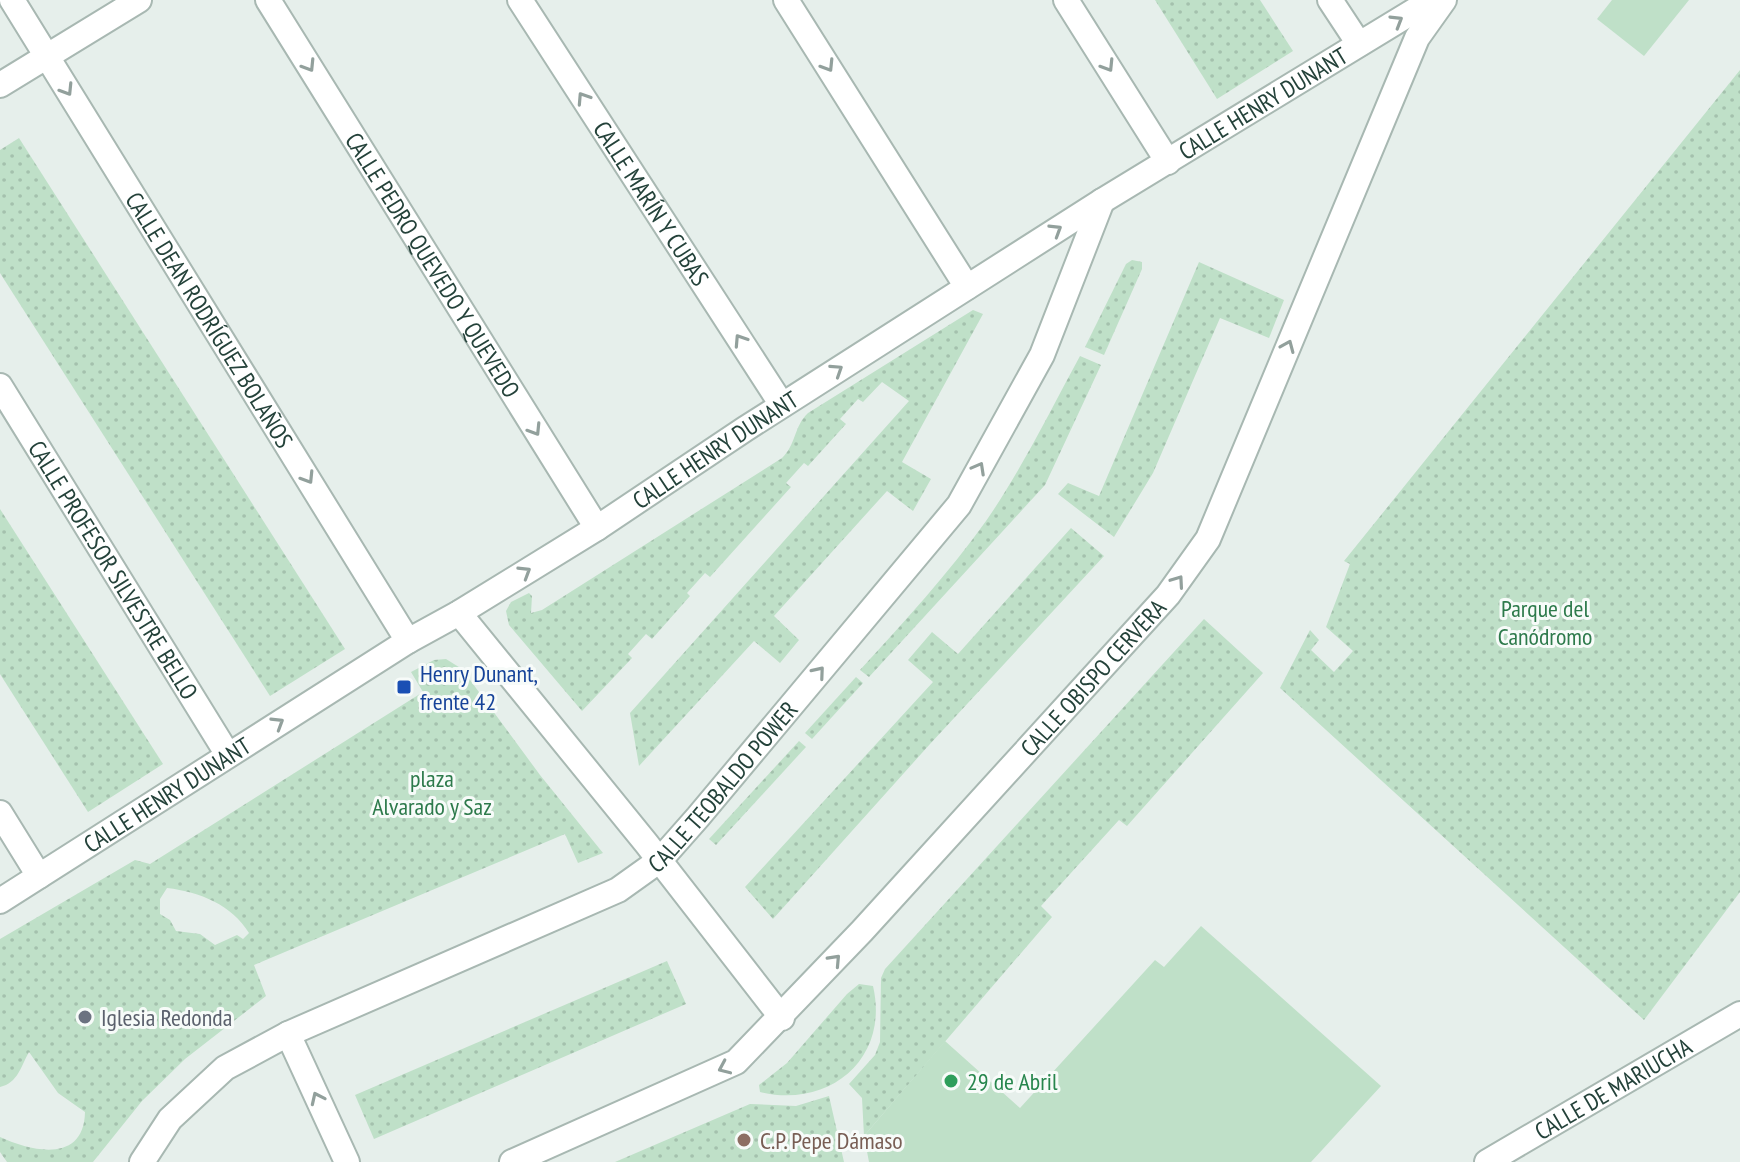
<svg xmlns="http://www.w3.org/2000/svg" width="1740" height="1162" font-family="'PT Sans Narrow',sans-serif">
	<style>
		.grass { fill: #bfe0c8 }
		.park { fill: url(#park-dots); fill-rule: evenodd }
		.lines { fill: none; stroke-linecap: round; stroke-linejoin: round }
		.minor-casing { stroke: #a8b8b2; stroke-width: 28 }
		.minor { stroke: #fff; stroke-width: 24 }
		.oneway { stroke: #92a09c }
		.transit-dot { fill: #1a4fb4; stroke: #f7fbf9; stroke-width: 3 }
		.worship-dot { fill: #6b7280; stroke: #f7fbf9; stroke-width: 3 }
		.leisure-dot { fill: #2e9e5b; stroke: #f7fbf9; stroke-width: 3 }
		.education-dot { fill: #8d6e63; stroke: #f7fbf9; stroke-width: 3 }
		.labels { text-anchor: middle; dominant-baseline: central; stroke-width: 6; stroke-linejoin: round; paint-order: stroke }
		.street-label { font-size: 24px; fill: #24423a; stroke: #f7fbf9 }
		.park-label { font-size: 24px; fill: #2d7a4b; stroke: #f7fbf9 }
		.transit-label { font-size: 24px; fill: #164399; stroke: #f7fbf9; text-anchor: start }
		.worship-label { font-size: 24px; fill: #5b616d; stroke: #f7fbf9; text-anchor: start }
		.leisure-label { font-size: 24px; fill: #27864d; stroke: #f7fbf9; text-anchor: start }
		.education-label { font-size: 24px; fill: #785e54; stroke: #f7fbf9; text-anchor: start }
	</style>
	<defs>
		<pattern id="park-dots" width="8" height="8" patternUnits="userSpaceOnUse" patternTransform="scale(2)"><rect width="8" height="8" fill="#bfe0c8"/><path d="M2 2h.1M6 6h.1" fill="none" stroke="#a4c1ad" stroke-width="1.8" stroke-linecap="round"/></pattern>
	</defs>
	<rect width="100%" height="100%" fill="#e6efeb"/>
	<g class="grass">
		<path d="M1612,0h77l-45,56 -47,-37z"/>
		<path d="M1201,926l180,160 -70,76h-442l-5,-26 81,-95 75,67 135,-148 9,7z"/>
	</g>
	<g class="park">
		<path d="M1155,0h105l33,51 -76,48z"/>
		<path d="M1740,70v822l-96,128 -364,-332 30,-58 9,10 -8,10 23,22 19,-21 -27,-24 24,-63 -6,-3z"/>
		<path d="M19,138l326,511 -75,47 -270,-423v-123z"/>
		<path d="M1132,260l10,2v7l-38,86 -19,-8 41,-83z"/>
		<path d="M1199,262l85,38 -15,38 -49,-20 -67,155 -39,64 -56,-43 10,-11 31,13z"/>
		<path d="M973,310l10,4 -81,148 29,17 -18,32 -26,-20 -113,125 25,24 -19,23 -26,-22 -115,125 -9,-53 279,-312 -27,-19 -19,20 -5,-3 -18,20 6,5 -38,42 -4,-3 -18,20 5,4 -81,90 -5,-4 -18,20 3,3 -38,43 -6,-5 -18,20 4,4 -50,53 -73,-86 -3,-14 5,-9 18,-9 3,3 -1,17 11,-3 240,-152c14,-13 12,-32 26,-45z"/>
		<path d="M1080,356l21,9 -56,120 -176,192 -9,-7c44,-48 88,-96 126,-149 36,-52 64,-110 94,-165z"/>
		<path d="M0,509l163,255 -75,48 -88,-138z"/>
		<path d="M1071,528l33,28 -174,188 -157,175 -28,-32 188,-205 -25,-22 24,-28 26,22z"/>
		<path d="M1204,619l59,54 -136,153 -8,-6 -78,86 11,11 -188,219 -2,-38 -13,-14 26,-29 5,-13 1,-64 4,-9z"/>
		<path d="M446,659l16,10 78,106 63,78 -25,10 -13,-29 -311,131 12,31 -81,63 -43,42 -49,61h-86l-7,-10v-15c35,16 84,25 85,-25l-27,-19 -29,-41c-8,14 -11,31 -29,35v-148l135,-79 15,4 273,-172 -12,-20 23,-12zM167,888c33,4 65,17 82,45l-6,6 -6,-4 -22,10 -15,-11 -24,-3 -6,-11 -10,-6v-15z"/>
		<path d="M856,677l7,6 -51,56 -7,-6z"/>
		<path d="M799,741l7,6 -90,98 -7,-6z"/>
		<path d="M667,961l19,43 -312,135 -19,-44z"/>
		<path d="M859,984l14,2c17,73 -44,123 -113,106l-1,-7 28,-22 60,-69z"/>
		<path d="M829,1096l15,66h-229l135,-58 46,2z"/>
	</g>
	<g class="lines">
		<defs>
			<g id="minor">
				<path id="s1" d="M12,0l396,641"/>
				<path id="s2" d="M268,0l329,528"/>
				<path id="s3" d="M520,0l262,405"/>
				<path d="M786,0l181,287"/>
				<path d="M1066,0l102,162"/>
				<path d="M1330,0l29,44"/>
				<path d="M0,85l139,-85"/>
				<path id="s4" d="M0,386l228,369"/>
				<path d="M459,613l187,230 136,175"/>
				<path d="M0,813l39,63"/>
				<path id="s5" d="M0,901l408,-260 51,-28 138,-85 148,-99 357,-228 330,-201"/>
				<path d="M288,1034l59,128"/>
				<path id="s6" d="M142,1162l28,-43 55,-51 63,-34 330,-144 42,-30 38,-43 261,-312 83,-150 60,-154"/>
				<path id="s7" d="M512,1162l224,-100 126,-131 306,-336 40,-56 209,-501 27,-38"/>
				<path id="s8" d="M1487,1162l253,-148"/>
			</g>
		</defs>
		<use href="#minor" class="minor-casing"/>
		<use href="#minor" class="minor"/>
	</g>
	<defs><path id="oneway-chevron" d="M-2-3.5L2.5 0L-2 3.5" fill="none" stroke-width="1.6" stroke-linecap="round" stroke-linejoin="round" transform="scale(2)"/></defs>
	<g class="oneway">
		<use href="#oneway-chevron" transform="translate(1397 21) rotate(-31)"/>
		<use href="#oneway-chevron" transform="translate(309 66) rotate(58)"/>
		<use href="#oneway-chevron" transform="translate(828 66) rotate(58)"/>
		<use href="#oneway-chevron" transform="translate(1108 66) rotate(58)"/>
		<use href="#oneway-chevron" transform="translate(67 90) rotate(58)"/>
		<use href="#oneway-chevron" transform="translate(583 98) rotate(-123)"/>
		<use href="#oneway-chevron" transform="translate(1056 230) rotate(-32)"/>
		<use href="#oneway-chevron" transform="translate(740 340) rotate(-123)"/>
		<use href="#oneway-chevron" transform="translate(1288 346) rotate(-67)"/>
		<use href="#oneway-chevron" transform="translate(837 370) rotate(-33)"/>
		<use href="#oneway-chevron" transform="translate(535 430) rotate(58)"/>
		<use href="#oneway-chevron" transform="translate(979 468) rotate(-61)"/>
		<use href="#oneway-chevron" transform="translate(308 478) rotate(58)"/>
		<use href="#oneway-chevron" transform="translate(525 572) rotate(-32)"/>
		<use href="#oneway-chevron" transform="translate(1178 581) rotate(-55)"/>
		<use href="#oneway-chevron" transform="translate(819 672) rotate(-50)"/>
		<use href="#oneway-chevron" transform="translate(278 723) rotate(-32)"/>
		<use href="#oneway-chevron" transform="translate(835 960) rotate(-47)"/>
		<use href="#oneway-chevron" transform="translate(724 1068) rotate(156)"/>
		<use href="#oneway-chevron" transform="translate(317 1098) rotate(-115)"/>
	</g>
	<rect class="transit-dot" x="396" y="679" width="16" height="16" rx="4"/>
	<circle class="worship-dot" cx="85" cy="1017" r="8"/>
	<circle class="leisure-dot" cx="951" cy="1081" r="8"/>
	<circle class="education-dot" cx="744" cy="1140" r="8"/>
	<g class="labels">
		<g class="street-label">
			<text stroke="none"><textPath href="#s5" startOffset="1494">CALLE HENRY DUNANT</textPath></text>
			<text stroke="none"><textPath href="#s3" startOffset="242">CALLE MARÍN Y CUBAS</textPath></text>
			<text stroke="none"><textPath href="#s2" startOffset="312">CALLE PEDRO QUEVEDO Y QUEVEDO</textPath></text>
			<text stroke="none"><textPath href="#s1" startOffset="376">CALLE DEAN RODRÍGUEZ BOLAÑOS</textPath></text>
			<text stroke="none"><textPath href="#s5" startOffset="846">CALLE HENRY DUNANT</textPath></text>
			<text stroke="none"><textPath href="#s4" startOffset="216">CALLE PROFESOR SILVESTRE BELLO</textPath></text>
			<text stroke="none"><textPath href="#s7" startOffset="770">CALLE OBISPO CERVERA</textPath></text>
			<text stroke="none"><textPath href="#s6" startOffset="706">CALLE TEOBALDO POWER</textPath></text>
			<text stroke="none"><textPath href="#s5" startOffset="198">CALLE HENRY DUNANT</textPath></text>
			<text stroke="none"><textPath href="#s8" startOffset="146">CALLE DE MARIUCHA</textPath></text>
		</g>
		<g class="park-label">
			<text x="1545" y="608">Parque del<tspan x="1545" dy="28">Canódromo</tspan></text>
			<text x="432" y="778">plaza<tspan x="432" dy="28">Alvarado y Saz</tspan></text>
		</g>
		<g class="transit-label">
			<text x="420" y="673">Henry Dunant,<tspan x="420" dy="28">frente 42</tspan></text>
		</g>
		<g class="worship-label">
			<text x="101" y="1017">Iglesia Redonda</text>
		</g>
		<g class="leisure-label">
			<text x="967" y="1081">29 de Abril</text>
		</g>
		<g class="education-label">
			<text x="760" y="1140">C.P. Pepe Dámaso</text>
		</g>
	</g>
</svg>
